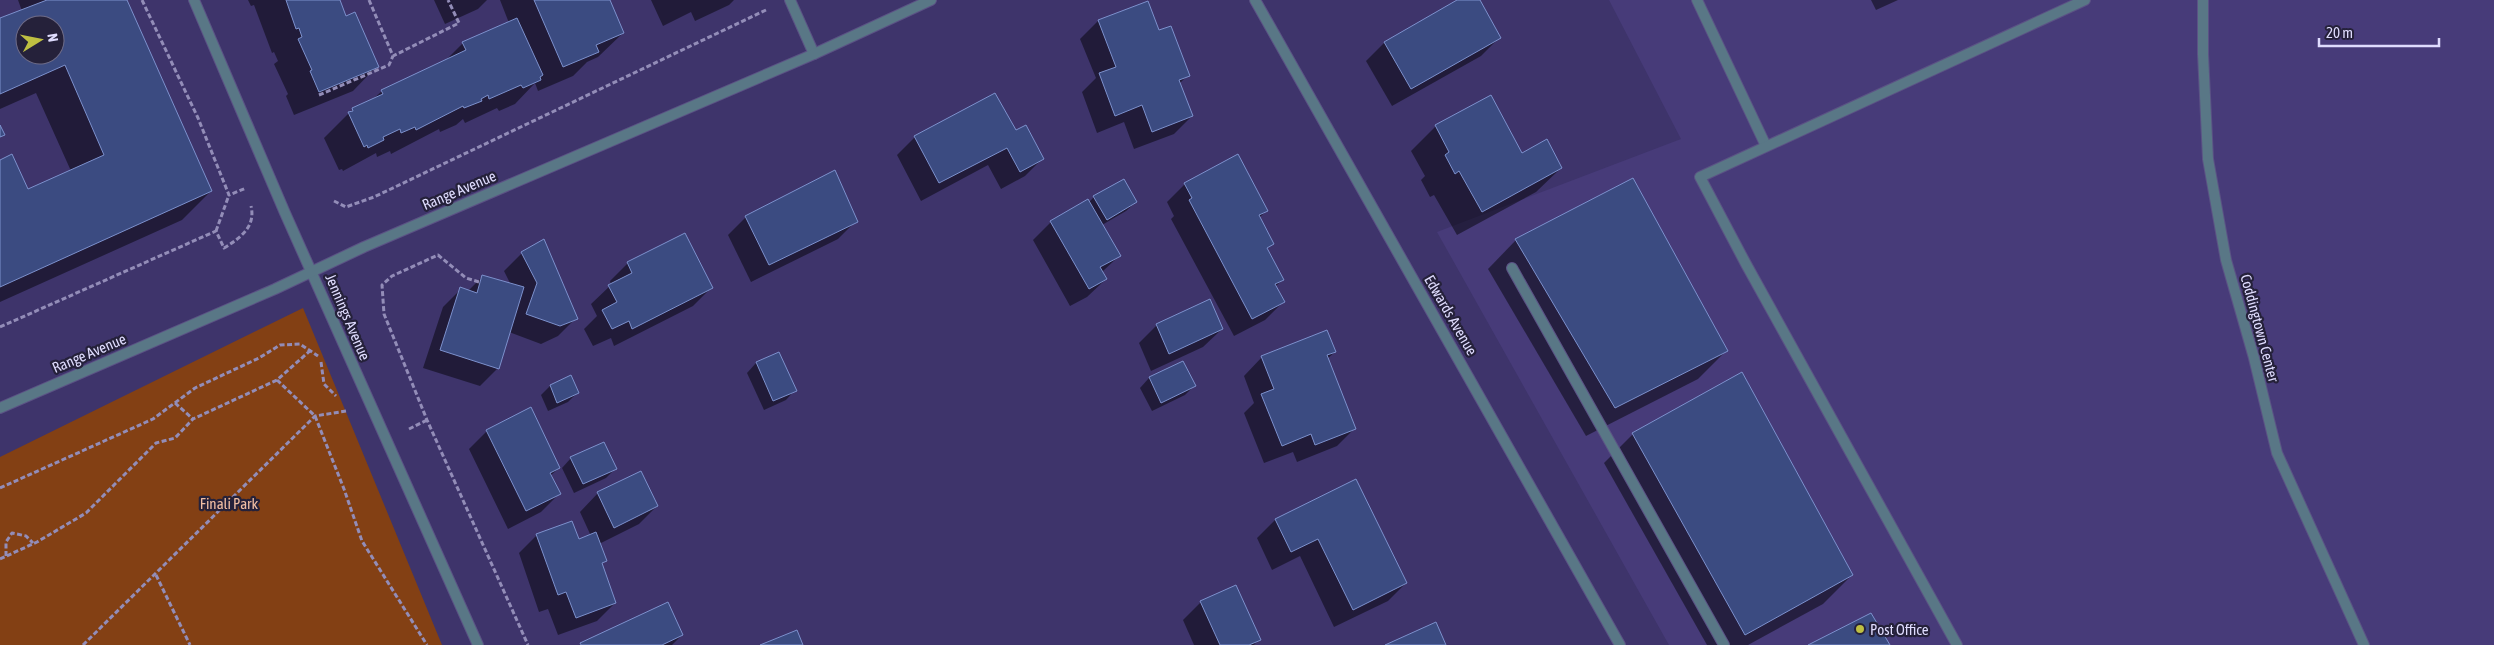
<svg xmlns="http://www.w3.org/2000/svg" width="2494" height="645" font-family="'Asap Condensed',sans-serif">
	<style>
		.built { fill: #473b79 }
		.green { fill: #834014 }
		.shadow { fill: #0007; fill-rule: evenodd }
		.building { fill: #3b4b81; stroke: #7d91cd; fill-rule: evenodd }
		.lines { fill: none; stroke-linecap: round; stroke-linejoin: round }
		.service-casing { stroke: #5b5285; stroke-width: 12 }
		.minor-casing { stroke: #5b5285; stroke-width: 12 }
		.tertiary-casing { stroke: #5b5285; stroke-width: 12 }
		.path { stroke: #938db8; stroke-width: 3; stroke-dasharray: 5 2.5; stroke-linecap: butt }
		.service { stroke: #597786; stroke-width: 10 }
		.minor { stroke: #597786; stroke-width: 10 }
		.tertiary { stroke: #597786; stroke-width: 10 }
		.poi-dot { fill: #bebf42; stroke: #25213a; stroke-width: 2 }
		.labels { text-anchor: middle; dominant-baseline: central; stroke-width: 4.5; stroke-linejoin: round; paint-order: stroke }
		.street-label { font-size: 15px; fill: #dfdcfe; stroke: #25213a }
		.park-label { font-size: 15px; fill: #f1bea3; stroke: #25213a }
		.poi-label { font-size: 15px; fill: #dfdcfe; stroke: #25213a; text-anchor: start }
	</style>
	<rect width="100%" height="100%" fill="#3e346b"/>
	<path class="built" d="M1609,0h885v645h-825l-232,-413 244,-93z"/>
	<path class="green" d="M303,308l139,337h-442v-188z"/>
	<g class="shadow">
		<path d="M18,0h108l85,191 -29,29 -182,82v-141l27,30 44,-20 -35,-78 -36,16v-89l22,-9zM25,25h30v30h-30z"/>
		<path d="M248,0h90l8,17 31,49 -24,25 -59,24 -8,-19 2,-2 -14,-30 4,-3 -4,-9 -2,1 -18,-48 -3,1z"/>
		<path d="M434,0h53l-9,9 -33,15z"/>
		<path d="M500,0h109l14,33 -25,24 -11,5 -14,14 -35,15 -3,-8 -20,21 -16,7 -2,-3 -32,15 -2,-4 -7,6 -16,7 -1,-3 -48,25 -1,-3 -13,6 -1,-4 -33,18 -1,-2 -3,1 -15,-32 29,-29 19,-9 10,-9 62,-29 19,-19 46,-20z"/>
		<path d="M651,0h83l-5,5 -34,16 -4,-9 -28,14z"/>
		<path d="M1459,0h19l21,38 -18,18 -89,50 -26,-45 18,-18z"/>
		<path d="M1871,0h27l-22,10z"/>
		<path d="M1098,21l60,11 30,43 -9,9 13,32 -18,18 -40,15 -10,-27 -27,11 -15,-41 14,-14 -16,-39z"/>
		<path d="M1490,96l31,59 40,13 -25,24 -79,43 -23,-40 -4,2 -9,-17 4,-4 -14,-25 25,-25z"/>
		<path d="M1015,132l28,26 -18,18 -24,13 -13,-24 -67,36 -24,-46 18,-18z"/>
		<path d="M1185,184l82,26 -8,8 13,26 -6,6 16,30 -7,7 8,15 -18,18 -31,16 -63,-117 3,-3 -7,-14z"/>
		<path d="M1094,197l42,5 -10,9 -24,14 17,31 -17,16 4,7 -19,18 -17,9 -37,-66 18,-18 38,-20z"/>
		<path d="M746,217l110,4 -18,18 -87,43 -23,-47z"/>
		<path d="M684,234l27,54 -18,18 -79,40 -3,-8 -18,8 -9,-17 13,-13 -6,-12 20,-19 -1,-4 18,-18z"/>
		<path d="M1516,240l210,111 -28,28 -112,57 -98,-167z"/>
		<path d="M522,253l54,65 -18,18 -17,8 -32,-12 -11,36 -18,18 -57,-18 20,-61 18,-18 7,2 15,-15 28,9 -7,-14z"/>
		<path d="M1157,325l65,4 -19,18 -52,24 -12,-28z"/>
		<path d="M1335,352l-8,7 28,69 -18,18 -40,16 -4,-10 -29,11 -20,-50 10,-10 -10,-27 18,-19z"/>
		<path d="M779,354l16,36 -9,10 -22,10 -17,-37 9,-10z"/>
		<path d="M1183,362l11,24 -9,9 -33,16 -12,-23 9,-10z"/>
		<path d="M1742,373l110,202 -29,29 -75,41h-41l-103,-182 29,-29z"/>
		<path d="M570,377l7,16 -9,9 -20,9 -7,-16 9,-9z"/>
		<path d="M487,431l72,37 -9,8 9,18 -18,18 -33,17 -39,-80z"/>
		<path d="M571,458l44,11 -9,9 -32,15 -12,-25z"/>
		<path d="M640,472l17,34 -18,18 -40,20 6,17 -4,4 14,38 -18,18 -39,14 -10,-26 -9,3 -20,-59 18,-18 41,6 13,-5 -11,-24 18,-19z"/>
		<path d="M1355,481l51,102 -18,18 -54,26 -34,-71 -28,14 -15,-32 18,-18z"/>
		<path d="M1201,602l58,37 -5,6h-60l-11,-25z"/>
		<path d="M682,635l-10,10h-92l1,-1z"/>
	</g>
	<g class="building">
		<path d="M47,0h80l85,191 -212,96v-127l12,-6 16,35 76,-34 -39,-90 -65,29v-76zM25,25h30v30h-30z"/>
		<path d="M286,0h54l6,16 9,-4 24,55 -60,25 -9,-21 2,-1 -14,-31 4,-2 -3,-9 -3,1z"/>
		<path d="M534,0h76l14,33 -28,12 3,7 -36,15z"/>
		<path d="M1457,0h23l21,38 -90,51 -27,-47z"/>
		<path d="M1148,1l11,29 12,-4 19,50 -11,4 14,36 -41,16 -10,-27 -27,11 -16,-43 17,-6 -18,-47z"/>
		<path d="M517,18l26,57 -3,2 1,3 -18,8 -2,-3 -32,14 -1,-4 -7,4 1,2 -18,7 -1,-2 -47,24 -1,-3 -14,6 -1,-4 -17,8 1,3 -16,8 -1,-3 -3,2 -16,-35 5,-1 -1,-3 31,-14 -2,-4 85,-40 -4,-8z"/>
		<path d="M995,93l21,37 10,-5 18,34 -24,13 -13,-24 -68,35 -25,-47z"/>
		<path d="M1491,95l31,58 25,-14 15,29 -80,44 -23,-41 -4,3 -10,-19 4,-3 -14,-27z"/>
		<path d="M0,125l5,10 -5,2z"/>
		<path d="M1238,154l30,57 -9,4 15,29 -7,4 17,32 -9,4 10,18 -33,17 -63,-119 3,-2 -8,-15z"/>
		<path d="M835,170l23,52 -89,43 -24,-49z"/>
		<path d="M1633,178l95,173 -113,57 -100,-169z"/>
		<path d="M1124,179l13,23 -30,18 -14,-24z"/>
		<path d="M1088,199l33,57 -21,11 7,12 -18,10 -39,-68z"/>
		<path d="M685,233l28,55 -81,41 -3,-8 -17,8 -10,-19 15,-8 -9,-17 24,-12 -5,-11z"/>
		<path d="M544,239l34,80 -18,7 -34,-12 11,-31 -16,-31z"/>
		<path d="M482,275l42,12 -25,82 -59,-19 20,-63 17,6z"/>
		<path d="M1210,299l13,30 -54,25 -13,-30z"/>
		<path d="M1327,330l9,22 -9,3 29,74 -41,16 -4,-11 -29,12 -21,-52 13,-5 -13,-33z"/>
		<path d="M779,352l18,39 -24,10 -17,-39z"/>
		<path d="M1183,361l13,25 -35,17 -12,-26z"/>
		<path d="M1742,372l111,203 -108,60 -113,-202z"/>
		<path d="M571,375l8,18 -22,10 -7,-18z"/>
		<path d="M531,407l29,61 -10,5 11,21 -35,17 -40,-81z"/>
		<path d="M604,442l13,27 -34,15 -13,-27z"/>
		<path d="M641,471l17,35 -44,22 -17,-36z"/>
		<path d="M1356,479l51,104 -54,27 -35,-71 -27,13 -16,-33z"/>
		<path d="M572,521l7,18 17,-7 11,29 -5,2 14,40 -40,15 -10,-26 -8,3 -22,-61z"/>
		<path d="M1236,585l25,55 -12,5h-29l-20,-44z"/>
		<path d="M668,602l15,33 -21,10h-81l-1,-2z"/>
		<path d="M1871,613l19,32h-82z"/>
		<path d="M1436,622l10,23h-61z"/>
		<path d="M797,630l6,15h-43z"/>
	</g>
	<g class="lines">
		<defs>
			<g id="service">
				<path d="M790,0l24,54"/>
				<path d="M1697,0l69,146"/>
				<path d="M2203,0v54l5,105 18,101 28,98 23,95 87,192"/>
				<path d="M1512,268l212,377"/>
				<path d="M1957,645l-211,-381 -46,-87 385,-177"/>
			</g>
			<g id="minor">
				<path d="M194,0l91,213 193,432"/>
				<path d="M1255,0l365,645"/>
			</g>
			<path id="tertiary" d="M0,408l275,-119 89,-42 450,-193 117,-54"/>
		</defs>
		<use href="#service" class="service-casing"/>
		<use href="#minor" class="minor-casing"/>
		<use href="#tertiary" class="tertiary-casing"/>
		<g class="path">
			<path d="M142,0l56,118 31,77 17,-7"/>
			<path d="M369,0l24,56 66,-33 -11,-23"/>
			<path d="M319,95l70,-30 4,-9"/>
			<path d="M334,201l12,6 28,-10 392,-187"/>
			<path d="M216,231l13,-36"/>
			<path d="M479,282l-13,-4 -28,-23 -46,21 -10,9 2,29 43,106 101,225"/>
			<path d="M0,327l216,-96 8,17c16,-10 32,-21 27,-42"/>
			<path d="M321,362l3,22 12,12"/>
			<path d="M277,380l38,36 29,73 18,52 65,104"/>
			<path d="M175,403l18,16"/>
			<path d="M409,429l18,-9"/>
			<path d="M0,488l153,-69 42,-31 64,-30 21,-13 20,-1 18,12"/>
			<path d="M6,556v-14l6,-9 14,3 7,7"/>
			<path d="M0,559l37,-17 49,-29 70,-70 19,-5 18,-19 84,-39 35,-31"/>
			<path d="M156,575l34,70"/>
			<path d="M83,645l232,-229 31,-5"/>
		</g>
		<use href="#service" class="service"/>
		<use href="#minor" class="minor"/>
		<use href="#tertiary" class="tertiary"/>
	</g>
	<circle class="poi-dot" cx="1860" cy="629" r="5"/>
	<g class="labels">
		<g class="street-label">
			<text transform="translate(459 190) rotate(-23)">Range Avenue</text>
			<text transform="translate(1451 315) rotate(60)">Edwards Avenue</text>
			<text transform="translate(348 317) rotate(67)">Jennings Avenue</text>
			<text transform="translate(2260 328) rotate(75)">Coddingtown Center</text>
			<text transform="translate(89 353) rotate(-23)">Range Avenue</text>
		</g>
		<g class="park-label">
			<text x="229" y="503">Finali Park</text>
		</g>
		<g class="poi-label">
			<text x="1870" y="629">Post Office</text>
		</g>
	</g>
	<g transform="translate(40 40) rotate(80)"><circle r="24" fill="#25213a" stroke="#6f6c88"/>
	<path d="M0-4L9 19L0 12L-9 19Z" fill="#bebf42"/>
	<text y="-8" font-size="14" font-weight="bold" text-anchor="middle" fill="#dfdcfe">N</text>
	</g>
	<path d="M2319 38v8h120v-8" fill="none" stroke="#dfdcfe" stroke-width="2.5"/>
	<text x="2326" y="38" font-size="15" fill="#dfdcfe" stroke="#25213a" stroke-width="4" paint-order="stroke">20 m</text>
</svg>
